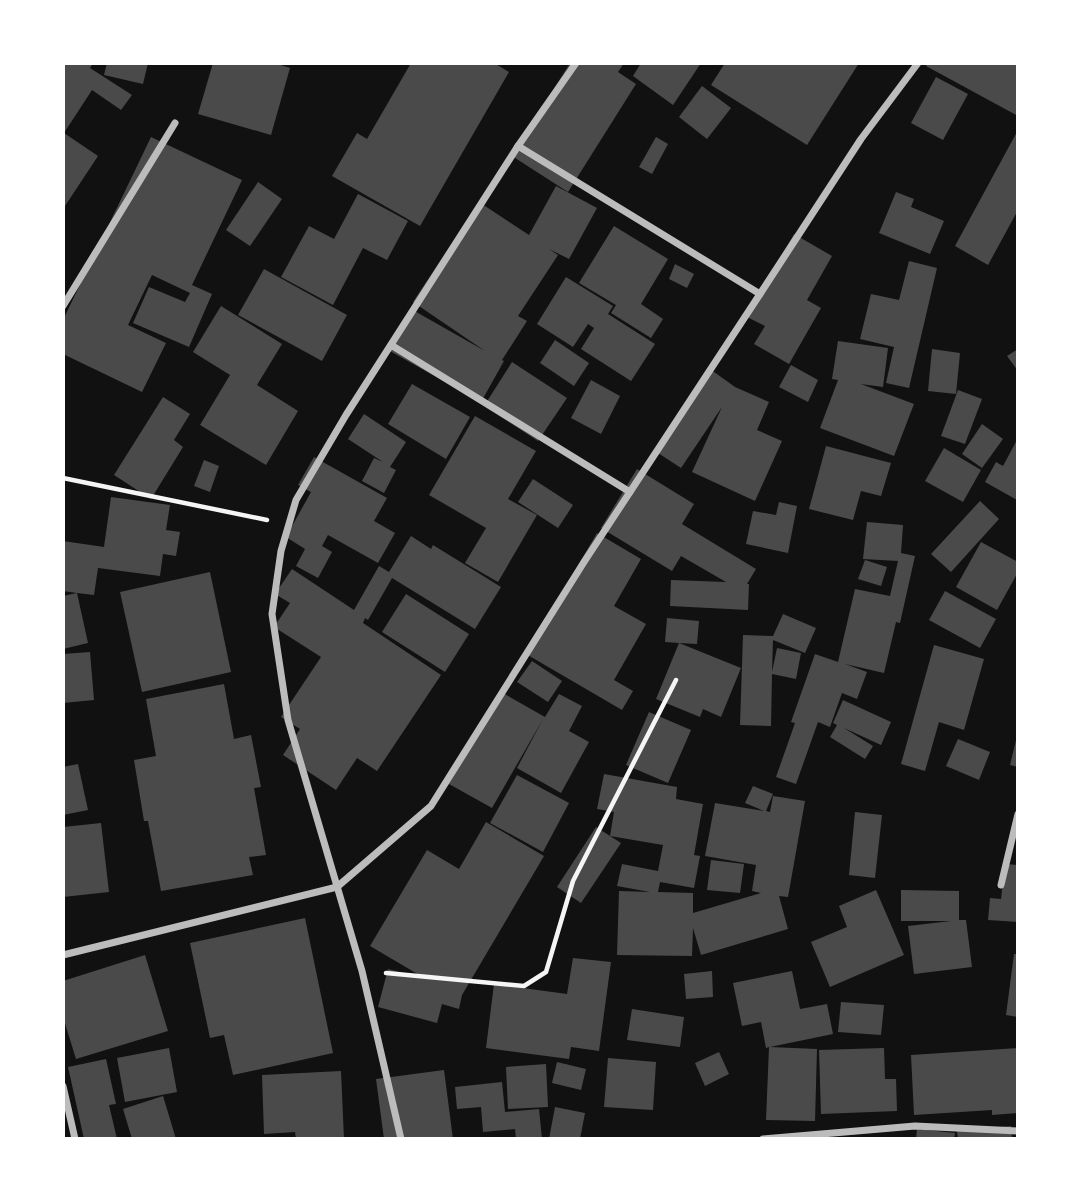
<svg xmlns="http://www.w3.org/2000/svg" width="1081" height="1202" font-family="Overpass,sans-serif">
	<style>
		.building { fill: #4a4a4a }
		.lines { fill: none; stroke-linecap: round; stroke-linejoin: round }
		.path { stroke: #f5f5f5; stroke-width: 4.5 }
		.minor { stroke: #bcbcbc; stroke-width: 7 }
	</style>
	<rect width="100%" height="100%" fill="#111"/>
	<g class="building">
		<path d="M63,63h30l-3,5 42,27 -11,15 -29,-20 -28,43 34,23 -35,53z"/>
		<path d="M107,63h41l-5,21 -39,-9z"/>
		<path d="M213,63h61l16,5 -19,67 -73,-21z"/>
		<path d="M411,63h83l15,9 -89,154 -88,-50 25,-43 10,6z"/>
		<path d="M570,63h54l-6,9 18,12 -68,108 -56,-36z"/>
		<path d="M641,63h60l-28,42 -40,-29z"/>
		<path d="M725,63l82,1 52,-1 -52,82 -96,-60z"/>
		<path d="M928,63h90v53l-92,-50z"/>
		<path d="M936,77l32,17 -25,46 -32,-17z"/>
		<path d="M702,86l29,22 -24,31 -28,-22z"/>
		<path d="M1018,130v80l-30,55 -33,-19z"/>
		<path d="M151,137l91,43 -50,105 20,9 -23,53 -56,-24 16,-36 36,15 5,-9 -38,-18 -24,50 38,18 -24,49 -79,-38v-34z"/>
		<path d="M656,137l12,7 -16,30 -13,-7z"/>
		<path d="M258,182l24,17 -32,47 -24,-16z"/>
		<path d="M556,186l41,22 -28,51 -20,-10 9,6 -40,61 9,5 -25,39 2,1 -23,41 -93,-52 23,-41 74,42 -72,-49 66,-100 50,33z"/>
		<path d="M896,192l18,7 -3,8 33,14 -14,33 -51,-21z"/>
		<path d="M358,194l50,27 -21,39 -24,-12 -30,57 -52,-28 28,-51 25,13z"/>
		<path d="M614,226l54,33 -27,45 22,15 -12,19 -40,-25 5,-8 -37,-22z"/>
		<path d="M794,234l38,22 -25,44 14,8 -32,56 -35,-20 11,-18 -18,-9z"/>
		<path d="M909,261l28,7 -28,120 -23,-5 8,-36 -34,-8 11,-45 28,6z"/>
		<path d="M675,264l19,10 -7,14 -18,-9z"/>
		<path d="M264,269l83,46 -25,46 -84,-46z"/>
		<path d="M566,277l47,29 -5,8 47,30 -24,37 -50,-32 13,-21 -6,-4 -15,23 -36,-23z"/>
		<path d="M221,306l61,38 -25,41 41,26 -32,54 -66,-40 30,-50 -37,-23z"/>
		<path d="M555,340l34,23 -15,23 -34,-23z"/>
		<path d="M838,341l50,7 -5,39 -22,-3 53,20 -20,52 -74,-28 18,-48 -6,-1z"/>
		<path d="M932,349l28,4 -4,41 -28,-3z"/>
		<path d="M1018,349v22l-11,-15z"/>
		<path d="M512,362l55,36 -29,43 -54,-35z"/>
		<path d="M791,365l27,15 -10,22 -29,-15z"/>
		<path d="M710,369l25,18 34,15 -12,28 25,11 -27,60 -63,-29 30,-65 -41,61 -26,-17z"/>
		<path d="M591,380l29,16 -19,38 -30,-16z"/>
		<path d="M412,384l58,33 -24,42 -58,-35z"/>
		<path d="M958,390l24,9 -17,45 -24,-8z"/>
		<path d="M163,397l27,17 -16,26 9,7 -32,52 -37,-24z"/>
		<path d="M364,414l42,28 -16,25 6,3 -12,23 -22,-12 12,-23 9,4 -35,-23z"/>
		<path d="M475,416l61,35 -28,48 29,16 -39,67 -33,-19 21,-35 -57,-33z"/>
		<path d="M982,424l21,15 -21,29 -20,-14z"/>
		<path d="M1018,438v59l-1,3 -32,-18 11,-20 7,4z"/>
		<path d="M826,446l65,17 -10,33 -20,-5 -8,29 -44,-11z"/>
		<path d="M944,448l37,22 -18,32 -38,-21z"/>
		<path d="M314,457l73,41 -13,23 21,12 -17,30 -50,-28 -6,11 10,6 -14,26 -22,-12 9,-17 -19,-12 25,-45 -13,-7z"/>
		<path d="M204,460l15,6 -9,26 -16,-6z"/>
		<path d="M637,469l57,35 -12,20 74,45 -9,15h2l-1,26 -78,-4 1,-26 55,2 -45,-26 -9,15 -71,-43z"/>
		<path d="M533,479l40,26 -15,23 -40,-26z"/>
		<path d="M111,497l59,8 -4,25 14,2 -4,24 -13,-2 -3,22 -62,-8 -4,27 -17,-2 11,50 -25,6v-53l14,-3 -14,-2v-50l41,6z"/>
		<path d="M980,501l19,18 -48,53 -20,-18z"/>
		<path d="M779,502l18,4 -9,47 -42,-9 7,-33 23,4z"/>
		<path d="M867,522l36,3 -2,28 14,3 -15,67 -4,-1 -12,51 -39,-9 22,8 -10,27 -15,-6 -12,34 -12,-5 -22,62 -20,-7 19,-54 -4,-1 24,-68 23,8 17,-73 35,7 8,-35 -35,-2z"/>
		<path d="M597,533l44,26 -27,47 32,18 -32,56 19,11 -11,19 -96,-56z"/>
		<path d="M411,536l20,13 2,-4 68,42 -26,42 -83,-51 -24,42 -3,-2 -2,5 78,52 -64,96 -20,-13 -21,32 -53,-35 17,-26 -19,-12 40,-60 -47,-30 16,-24 -15,-9 17,-25 62,41 25,-44 10,6z"/>
		<path d="M981,542l37,20v10l-21,38 -41,-23z"/>
		<path d="M865,560l22,7 -6,19 -23,-7z"/>
		<path d="M210,572l21,100 -89,20 -22,-100z"/>
		<path d="M945,591l51,28 -16,29 -51,-28z"/>
		<path d="M406,594l63,40 -24,38 -63,-40z"/>
		<path d="M783,614l33,14 -11,25 -32,-13 -1,32 5,-24 24,5 -5,26 -24,-5 -1,52 -31,-1 3,-90 30,1z"/>
		<path d="M667,618l32,3 -2,23 -18,-1 62,25 -20,49 -18,-8 -3,8 -44,-18 23,-56 -14,-1z"/>
		<path d="M934,645l50,14 -20,71 -25,-8 -14,49 -24,-7z"/>
		<path d="M90,652l4,48 -31,3v-49z"/>
		<path d="M532,661l30,20 -14,21 -31,-20z"/>
		<path d="M224,684l10,55 17,-4 10,52 -7,1 12,67 -17,2 4,18 -92,16 -13,-70h-4l-10,-61 22,-4 -10,-57z"/>
		<path d="M501,692l44,25 14,-23 23,12 -13,25 20,11 -28,51 -44,-25 26,-49 -51,89 -43,-24z"/>
		<path d="M843,700l48,22 -10,23 -37,-17 29,18 -8,13 -35,-22 7,-12 -4,-2z"/>
		<path d="M649,712l42,18 -23,53 -42,-18z"/>
		<path d="M1017,736h1v31l-8,-2z"/>
		<path d="M958,739l32,13 -11,28 -33,-14z"/>
		<path d="M78,764l10,46 -25,5v-48z"/>
		<path d="M604,774l73,13 -1,12 27,5 -9,51 6,1 -6,32 -34,-6 -2,10 35,1v20l68,-20 -9,-2 4,-26 -51,-9 10,-53 49,8 -19,-8 8,-17 20,8 -7,17 4,1 3,-16 32,5 -17,96 -9,-1 9,33 -87,26 -8,-27 -1,28 -75,-1 2,-64 31,1 -33,-6 5,-22 36,7 5,-26 -53,-9 4,-24 -17,-3z"/>
		<path d="M517,775l52,28 -26,49 -53,-29z"/>
		<path d="M855,812l27,3 -7,63 -26,-3z"/>
		<path d="M486,822l58,34 -82,139 -3,14 -17,-5 -5,19 -59,-16 10,-38 38,10 -56,-33 57,-96 32,19z"/>
		<path d="M101,823l8,69 -46,5v-70z"/>
		<path d="M596,827l25,16 -40,60 -24,-16z"/>
		<path d="M711,860l33,4 -4,29 -33,-3z"/>
		<path d="M1005,864l13,1v57l-30,-2 2,-22 11,1z"/>
		<path d="M876,890l28,65 -74,32 -19,-45 36,-15 -8,-21z"/>
		<path d="M901,890l58,1v29h7l6,47 -58,7 -6,-48 43,-5h-50z"/>
		<path d="M305,918l28,135 -100,22 -9,-40 -14,3 -20,-95z"/>
		<path d="M1014,954h4v63l-12,-2z"/>
		<path d="M145,955l23,76 -92,28 -13,-42v-36z"/>
		<path d="M573,958l38,4 -12,89 -28,-4 -2,12 -83,-11 8,-64 73,10z"/>
		<path d="M712,971l1,26 -27,2 -2,-25z"/>
		<path d="M792,971l8,38 27,-5 6,30 -63,13 47,2 -2,72 -49,-1 3,-73 -3,1 -5,-26 -19,4 -9,-43z"/>
		<path d="M841,1002l43,3 -3,30 -43,-3z"/>
		<path d="M632,1009l52,8 -4,30 -53,-7z"/>
		<path d="M169,1048l8,44 -52,10 -8,-44z"/>
		<path d="M884,1048l1,31h11l1,32 -76,3 -2,-64z"/>
		<path d="M1018,1048v65l-26,2v-5l-78,5 -3,-60z"/>
		<path d="M719,1052l10,22 -24,12 -10,-23z"/>
		<path d="M608,1058l48,4 -3,48 -49,-3z"/>
		<path d="M106,1059l10,45 -7,1 8,34h-33l-16,-72z"/>
		<path d="M557,1062l29,7 -5,21 -29,-7z"/>
		<path d="M546,1064l2,43 -40,2 -2,-42z"/>
		<path d="M444,1070l9,69h-69l-8,-60z"/>
		<path d="M341,1071l3,68h-48l-1,-7 -31,2 -2,-59z"/>
		<path d="M502,1082l3,30 34,-3 3,30h-26l-1,-10 -32,3 -2,-25 -24,2 -2,-22z"/>
		<path d="M163,1096l13,43h-44l-9,-30z"/>
		<path d="M555,1107l30,6 -5,26h-31z"/>
		<path d="M1011,1126l1,13h-54l-1,-8z"/>
		<path d="M917,1129l38,4 -1,6h-38z"/>
	</g>
	<g class="lines">
		<g class="path">
			<path d="M63,478l204,42"/>
			<path d="M386,973l138,13 22,-14 27,-91 103,-201"/>
		</g>
		<g class="minor">
			<path d="M518,146l242,148"/>
			<path d="M63,306l112,-183"/>
			<path d="M391,345l239,147"/>
			<path d="M1001,885l17,-71"/>
			<path d="M63,955l274,-68 94,-81 153,-244 176,-268 101,-155 57,-76"/>
			<path d="M63,1086l12,53"/>
			<path d="M401,1139l-39,-168 -74,-251 -16,-106 9,-63 15,-51 50,-85 172,-269 58,-83"/>
			<path d="M763,1139l152,-13 103,5"/>
		</g>
	</g>
	<rect width="1081" height="1202" fill="none" stroke="#ffffff" stroke-width="130"/>
</svg>
